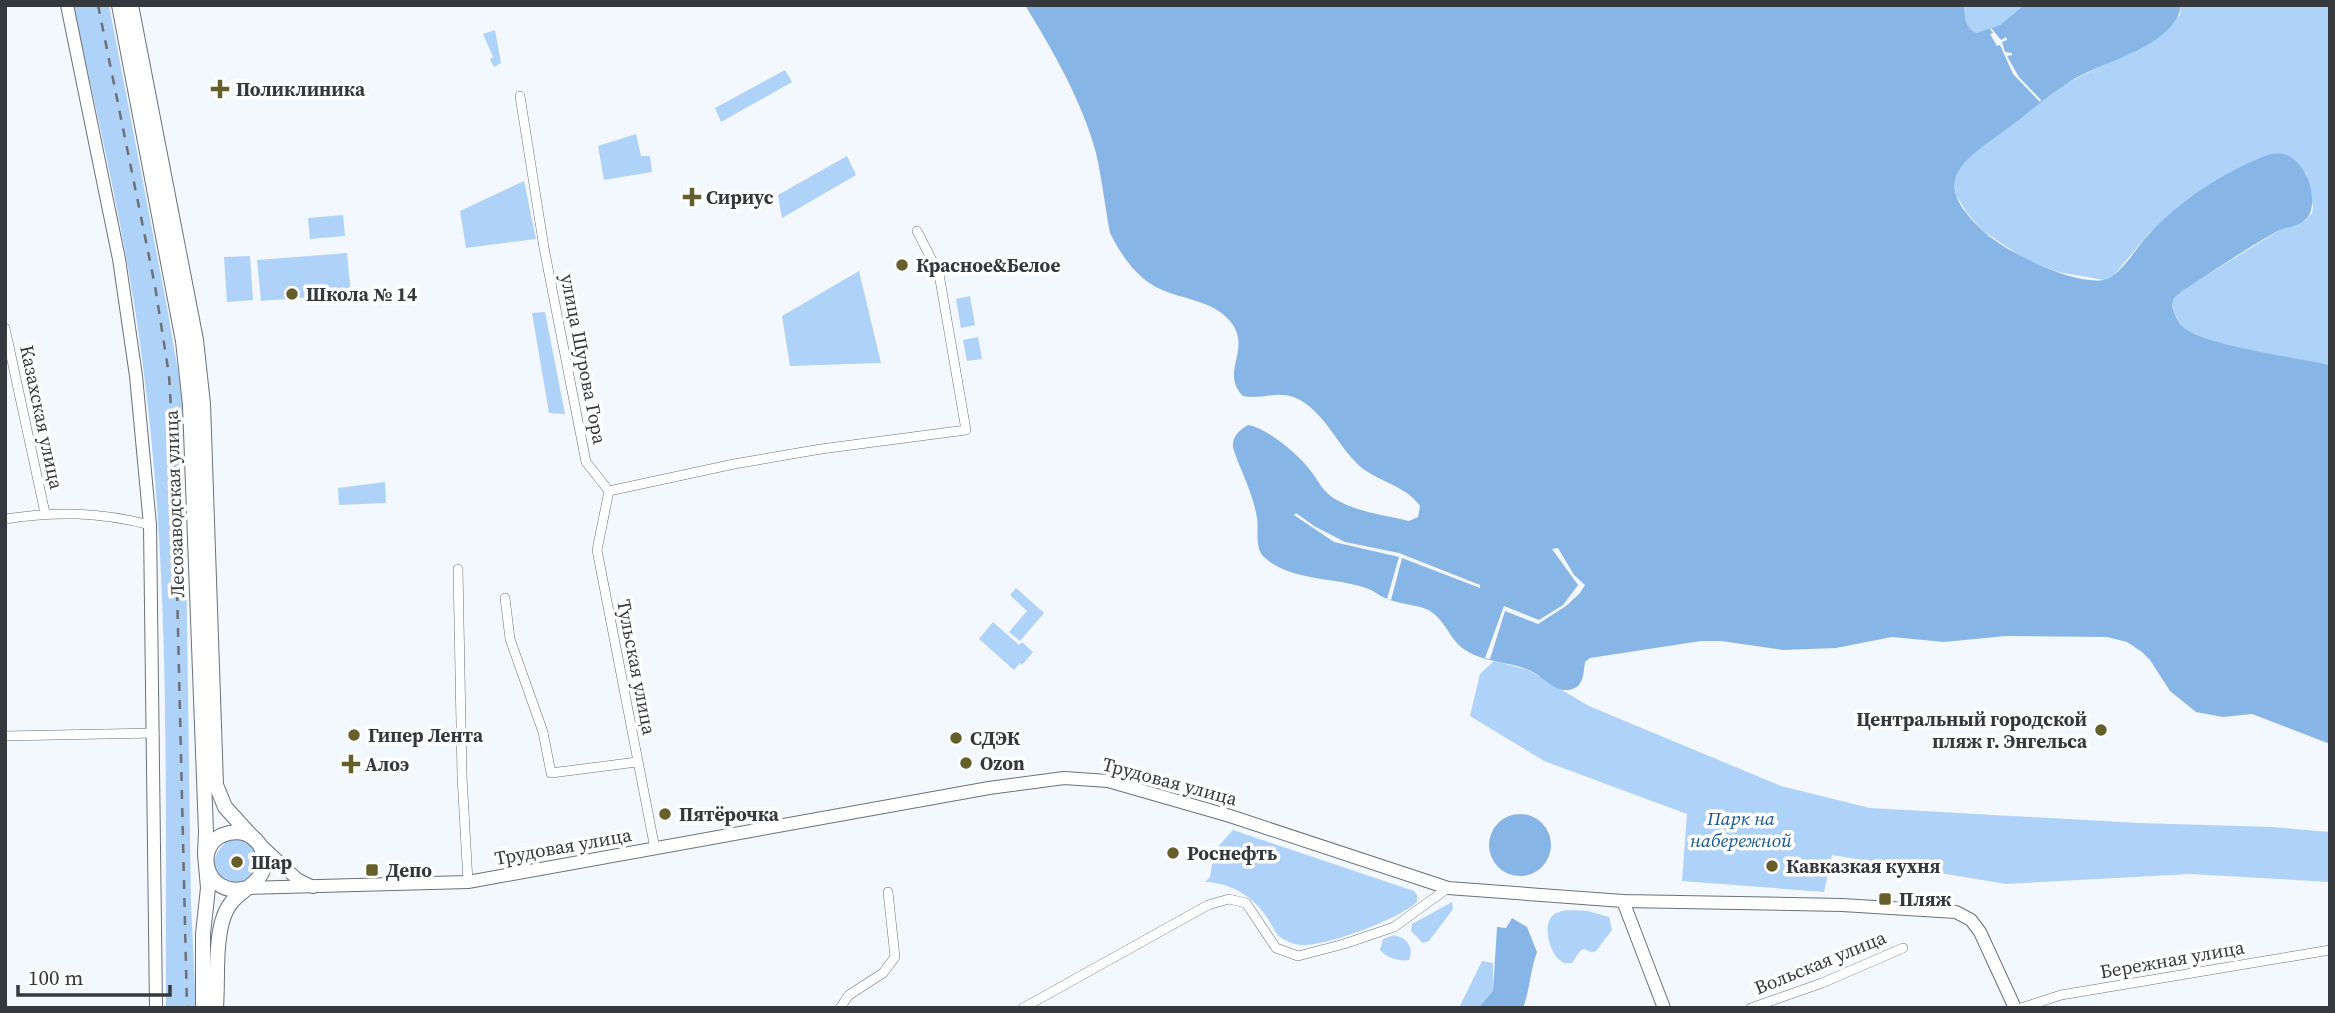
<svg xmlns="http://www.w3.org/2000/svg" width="2335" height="1013" font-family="'Source Serif 4',serif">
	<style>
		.green { fill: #aed2f8 }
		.water { fill: #87b6e6 }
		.pier { fill: #f3f8fe }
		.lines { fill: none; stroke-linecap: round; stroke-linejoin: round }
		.street-casing { stroke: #6a7178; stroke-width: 10 }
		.secondary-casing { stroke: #6a7178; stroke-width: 14 }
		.primary-casing { stroke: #6a7178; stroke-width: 16 }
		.street { stroke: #fff; stroke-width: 9 }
		.secondary { stroke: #fff; stroke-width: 12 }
		.primary { stroke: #fff; stroke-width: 14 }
		.rail { stroke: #6d7176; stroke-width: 2.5; stroke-dasharray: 9 9; stroke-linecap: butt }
		.poi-dot { fill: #675f2b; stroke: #fff; stroke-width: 2.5 }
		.labels { text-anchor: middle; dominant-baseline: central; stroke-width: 7; stroke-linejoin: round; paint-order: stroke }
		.poi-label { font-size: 19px; font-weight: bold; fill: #35383c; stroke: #fff; text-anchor: start }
		.street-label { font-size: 19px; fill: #35383c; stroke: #fff }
		.park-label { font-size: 19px; font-style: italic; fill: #125691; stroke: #fff }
	</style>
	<rect width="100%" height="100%" fill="#f3f8fe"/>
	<g class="green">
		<path d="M73,5h36l58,302 15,87 1,120 -2,24 5,15 5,350 5,105h-30c-1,-211 5,-424 -22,-634 -15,-124 -44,-247 -71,-369z"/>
		<path d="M1964,5h60l-24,20 -23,9c-12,-5 -12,-17 -13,-29z"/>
		<path d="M2181,5h149v360c-31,-6 -130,-20 -148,-39 -5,-6 -8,-14 -10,-20l2,-8 7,-7 99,-61 26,-10 6,-7 1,-6 -7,-35 -156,60 -36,43 -10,5 -46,-8 -30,-11 -45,-30 -16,-18 -11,-18 -2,-12 3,-13 6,-8 15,-14 91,-66 74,-36 37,-31z"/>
		<path d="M495,30l6,33 -7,4 -4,-8 3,-2 -10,-23z"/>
		<path d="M785,70l7,12 -71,40 -6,-14z"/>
		<path d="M636,134l5,22h9l2,16 -48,8 -6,-34z"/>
		<path d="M847,156l9,19 -74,43 -4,-23z"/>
		<path d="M524,181l12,58 -70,9 -6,-37z"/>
		<path d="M343,215l2,21 -35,3 -2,-21z"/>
		<path d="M347,253l4,41 -90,7 -4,-41z"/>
		<path d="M250,256l3,44 -26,2 -3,-45z"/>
		<path d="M859,271l22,92 -91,3 -8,-50z"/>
		<path d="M970,296l5,29 -14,3 -5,-29z"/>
		<path d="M545,312l20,102 -16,-1 -17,-100z"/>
		<path d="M978,337l4,22 -15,2 -4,-21z"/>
		<path d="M385,482l1,21 -47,2 -1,-17z"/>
		<path d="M1016,588l28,25 -24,28 -11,-9 18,-21 -17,-16z"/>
		<path d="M993,622l26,23 3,-3 11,10 -11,13 -2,-2 -6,7 -35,-31z"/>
		<path d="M1494,661l34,9 61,36 192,80 89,22 269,15 134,4 57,5v50l-140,-8 -184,10 -174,-29 -8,37 -142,-11 5,-67 -143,-53 -74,-45 10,-42z"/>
		<path d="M1233,830l181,61 3,4v7c-17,17 -92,45 -117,43 -6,-1 -15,-4 -20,-8 -5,-4 -8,-12 -12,-18 -14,-22 -36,-36 -63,-37l5,-5 4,-26z"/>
		<path d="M233,838l14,2 12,10v23l-21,12c-5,-2 -11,-3 -16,-6 -17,-12 -4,-34 11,-41z"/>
		<path d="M1452,902l1,7 -24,32 -6,2 -12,-12 1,-7z"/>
		<path d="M1588,911l21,6 3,13 -16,21 -5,1 -7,-3 -4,2 -8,12c-4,0 -8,1 -11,-2 -12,-7 -22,-44 -2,-49 8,-3 20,-1 29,-1z"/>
		<path d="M1394,935c13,3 20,12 15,25 -9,2 -22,-2 -29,-10l3,-11z"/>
		<path d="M1482,961l11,2v28l-15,17h-19z"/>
	</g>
	<g class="water">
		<path d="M1025,5h939c1,12 1,24 13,28l23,-8 24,-20h157c-5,42 -83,57 -113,78 -22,14 -42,32 -64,48 -45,32 -74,51 -21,100 23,21 89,54 120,49 18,-3 35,-36 48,-48 30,-32 73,-60 114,-76 41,-16 58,51 40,64 -8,7 -20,7 -29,12 -32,18 -63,39 -94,59l-8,7 -2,8c2,6 5,15 10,20 18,19 117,32 148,39v379l-78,-30 -29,3 -27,-5 -26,-21 -20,-31 -8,-8 -15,-10 -20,-5 -101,-1 -62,6 -52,-5 -56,11 -53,2 -62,-9h-20l-111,17 -5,4c-2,14 -1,29 -22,28 -11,-2 -22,-14 -32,-19 -21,-10 -51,-8 -70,-24 -13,-11 -17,-30 -35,-38 -13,-5 -28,-5 -41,-11 -7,-3 -12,-8 -19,-10 -31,-11 -75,-7 -101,-30 -11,-9 -6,-27 -8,-40 -4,-25 -16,-46 -24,-70 -1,-11 5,-17 15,-23 19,3 50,29 62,45 8,10 13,22 25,29 21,13 50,16 74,22l9,-4 2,-11c-14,-20 -40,-24 -58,-38 -25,-21 -36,-56 -66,-70 -19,-8 -35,2 -53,-2 -23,-24 7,-44 -10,-71 -19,-28 -56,-24 -82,-41 -18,-11 -32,-33 -41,-51 -5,-26 -8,-54 -14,-80 -14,-52 -43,-102 -71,-148z"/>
		<circle cx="1520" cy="845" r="31"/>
		<path d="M1512,918l15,9 10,25c-7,19 -7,38 -14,56h-45l15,-17 4,-64 9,1z"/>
	</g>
	<g class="pier">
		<path d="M1991,28l10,12 5,-3 1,3 -5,2 3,10 7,1v2l-5,1 12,21 22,23 -1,2 -27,-28 -13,-29 -3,1 -7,-12 3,-1 -3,-4z"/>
		<path d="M1296,513l18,13 31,16 54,11 81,32v3l-78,-30 -11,42 -4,-1 12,-42 -65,-15 -40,-27z"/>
		<path d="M1558,548l16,27 11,10 -5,8 -14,13 -28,18 -33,-13 -15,48 -5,-1 19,-52 35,14 24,-15 15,-20 -26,-36z"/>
	</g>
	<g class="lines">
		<defs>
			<g id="street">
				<path d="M520,96l24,152 42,214 23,29"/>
				<path d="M5,328l40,185"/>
				<path d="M609,491l125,-27 87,-15 145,-19 -27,-156 -22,-43"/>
				<path d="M609,491l-12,59 58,299"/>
				<path d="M5,519c51,-8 96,-7 145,6"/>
				<path d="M458,569l4,207 6,106"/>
				<path d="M505,598l5,41 33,93 8,41 86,-11"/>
				<path d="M5,736l149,-3"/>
				<path d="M840,1008l9,-13 34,-22 12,-16 -7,-65"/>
				<path d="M1023,1008l185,-103 21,-6 17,4 30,45 22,8 46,-12 50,-17 54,-39"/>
				<path d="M1751,1008l71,-25 81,-35"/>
				<path d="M2021,1008l40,-13 269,-45"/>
			</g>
			<g id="secondary">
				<path d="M67,5l52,254 17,117 14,149 6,483"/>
				<path d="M260,844l37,35 16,8"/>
				<path d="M247,888l221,-6 521,-94 75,-10 44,3 122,35 218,72 175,13 219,4 114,7 15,8 9,12 35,76"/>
				<path d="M1623,901l41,107"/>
			</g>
			<g id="primary">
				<path d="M119,5l64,336 7,64 16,427 -1,22 3,34 -5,46v74"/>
				<path d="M131,5l65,335 7,64 13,381 9,22 30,33"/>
				<path d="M216,1008c2,-28 -1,-59 6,-86 2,-7 5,-14 9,-19 12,-16 36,-21 33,-45 -1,-7 -4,-14 -9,-19 -7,-6 -17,-8 -26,-6 -38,8 -25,67 18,55"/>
			</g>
		</defs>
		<use href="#street" class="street-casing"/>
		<use href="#secondary" class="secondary-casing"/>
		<use href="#primary" class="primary-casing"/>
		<use href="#street" class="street"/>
		<use href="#secondary" class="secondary"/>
		<use href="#primary" class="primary"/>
		<path class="rail" d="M98,5l57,281 14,89 5,87 13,546"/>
	</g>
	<g class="poi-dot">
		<path d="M216.5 78.5h7v7h7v7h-7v7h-7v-7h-7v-7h7z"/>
		<path d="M688.5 186.5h7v7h7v7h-7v7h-7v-7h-7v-7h7z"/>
		<circle cx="902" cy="265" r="7"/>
		<circle cx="292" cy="294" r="7"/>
		<circle cx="2101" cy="730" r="7"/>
		<circle cx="354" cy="735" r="7"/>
		<circle cx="956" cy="738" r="7"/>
		<circle cx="966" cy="763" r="7"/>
		<path d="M347.5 753.5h7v7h7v7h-7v7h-7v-7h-7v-7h7z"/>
		<circle cx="665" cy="814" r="7"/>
		<circle cx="1173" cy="853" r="7"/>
		<circle cx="237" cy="862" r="7"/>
		<circle cx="1772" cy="866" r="7"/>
		<rect x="365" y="863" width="14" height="14" rx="3.5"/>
		<rect x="1878" y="892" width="14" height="14" rx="3.5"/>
	</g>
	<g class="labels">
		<g class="poi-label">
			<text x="236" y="89">Поликлиника</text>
			<text x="706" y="197">Сириус</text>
			<text x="916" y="265">Красное&amp;Белое</text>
			<text x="306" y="294">Школа № 14</text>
			<text x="2087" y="719" text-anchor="end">Центральный городской<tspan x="2087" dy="22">пляж г. Энгельса</tspan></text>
			<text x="368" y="735">Гипер Лента</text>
			<text x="970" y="738">СДЭК</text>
			<text x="980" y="763">Ozon</text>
			<text x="365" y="764">Алоэ</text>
			<text x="679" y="814">Пятёрочка</text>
			<text x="1187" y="853">Роснефть</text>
			<text x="251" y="862">Шар</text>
			<text x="1786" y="866">Кавказкая кухня</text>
			<text x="386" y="870">Депо</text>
			<text x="1899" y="899">Пляж</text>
		</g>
		<g class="street-label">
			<text transform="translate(584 359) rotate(79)">улица Шурова Гора</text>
			<text transform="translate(42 417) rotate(78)">Казахская улица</text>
			<text transform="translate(174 504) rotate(-92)">Лесозаводская улица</text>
			<text transform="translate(637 667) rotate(79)">Тульская улица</text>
			<text transform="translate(1170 781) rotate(15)">Трудовая улица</text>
			<text transform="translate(563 846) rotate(-10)">Трудовая улица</text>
			<text transform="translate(2172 959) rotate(-10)">Бережная улица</text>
			<text transform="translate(1820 962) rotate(-22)">Вольская улица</text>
		</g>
		<g class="park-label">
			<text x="1741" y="818">Парк на<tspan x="1741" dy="22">набережной</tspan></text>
		</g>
	</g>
	<rect width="2335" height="1013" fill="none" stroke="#35383c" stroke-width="14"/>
	<path d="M18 985v10h152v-10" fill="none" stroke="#35383c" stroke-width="3.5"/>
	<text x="28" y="985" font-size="21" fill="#35383c" stroke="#ffffff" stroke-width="5" paint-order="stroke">100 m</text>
</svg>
